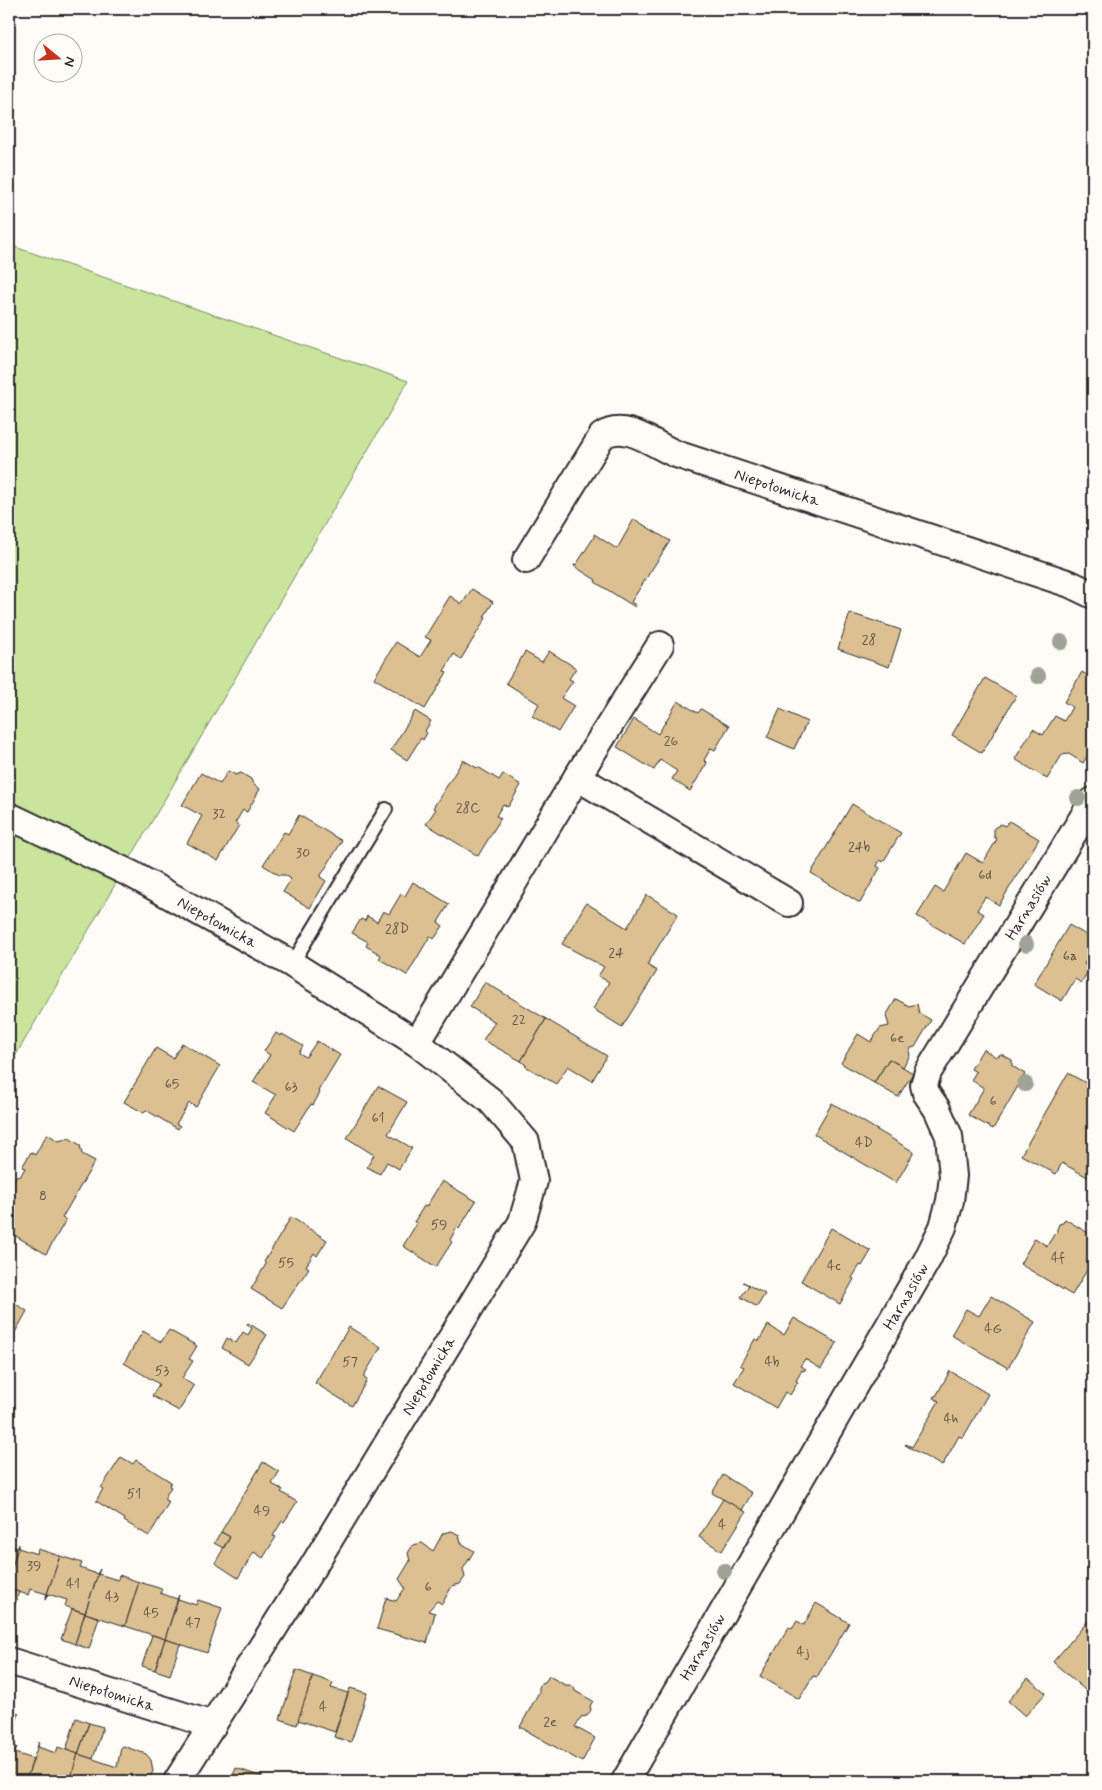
<svg xmlns="http://www.w3.org/2000/svg" width="1102" height="1790" font-family="Mynerve,sans-serif">
	<style>
		.green { fill: #c9e59c; stroke: #7a8864 }
		.building { fill: #ddc091; stroke: #2b2b2b }
		.lines { fill: none; stroke-linecap: round; stroke-linejoin: round }
		.lane-casing { stroke: #2b2b2b; stroke-width: 16 }
		.street-casing { stroke: #2b2b2b; stroke-width: 30 }
		.lane { stroke: #fdfcf7; stroke-width: 12 }
		.street { stroke: #fdfcf7; stroke-width: 26 }
		.tree { fill: #9fa396 }
		.labels { text-anchor: middle; dominant-baseline: central; stroke-width: 4.5; stroke-linejoin: round; paint-order: stroke }
		.number-label { font-size: 14px; fill: #585044 }
		.street-label { font-size: 16px; fill: #2b2b2b; stroke: #fdfcf7 }
	</style>
	<rect width="100%" height="100%" fill="#fdfcf7"/>
	<filter id="ink" filterUnits="userSpaceOnUse"><feTurbulence type="fractalNoise" baseFrequency=".02" numOctaves="2"/><feDisplacementMap in="SourceGraphic" scale="10" xChannelSelector="R" yChannelSelector="G"/><feConvolveMatrix kernelMatrix="1 2 1 2 8 2 1 2 1" color-interpolation-filters="sRGB"/></filter>
	<g filter="url(#ink)">
		<path class="green" d="M9,245l399,136 -399,686z"/>
		<g class="building">
			<path d="M634,519l36,22 -39,61 5,3 -1,2 -40,-25 1,-2 -22,-14 1,-2 1,1 18,-28v-3l23,15z"/>
			<path d="M472,589l21,13 -9,15 2,1 -25,41 -7,-5 -10,17 3,1 -22,37 -51,-31 22,-36 24,15 11,-17 -6,-3 25,-41 12,8z"/>
			<path d="M850,613l51,17 -12,37 -51,-18z"/>
			<path d="M549,651l27,17 -7,11 4,2 -12,17 13,8 -16,26 -26,-16 7,-12 -33,-21 19,-31 17,10z"/>
			<path d="M1082,672l11,7v67l-10,17 -14,-9 -7,1 -15,24 -32,-20 18,-30 10,6 12,-19 9,5 8,-14 -8,-5z"/>
			<path d="M985,678l31,18 -34,57 -30,-18z"/>
			<path d="M678,701l20,12 3,-4 28,17 -14,24 -4,-2 -7,12 3,3 -17,28 -18,-12 5,-8 -17,-11 -6,10 -37,-23 17,-28 24,15z"/>
			<path d="M780,709l27,13 -13,27 -27,-12z"/>
			<path d="M415,711l16,10 -6,10 2,2 -4,7 -2,-2 -14,22 -16,-10z"/>
			<path d="M463,760l14,8 1,-1 21,13 4,-6 18,11 -13,22 -5,-3 -7,12 5,2 -23,38 -52,-32 10,-15 -3,-1z"/>
			<path d="M228,771l8,4 5,-2 10,6 2,5 7,5 -13,23 -4,-2 -8,13 4,2 -21,36 -31,-18 15,-27 -20,-11 19,-32 19,11z"/>
			<path d="M852,804l49,29 -18,29 -3,-2 -3,6 3,2 -20,35 -49,-30z"/>
			<path d="M299,815l43,26 -22,36 6,4 -16,27 -27,-16 8,-13 -6,-4h-6l-16,-10 21,-33 4,2z"/>
			<path d="M1009,821l30,18 -40,66 -14,-8 -8,13 7,4 -19,30 -48,-28 18,-29 8,5 23,-39 17,10 14,-24 -3,-2v-9l7,-4 4,2z"/>
			<path d="M413,882l36,22 -11,18 5,4 -9,13 -4,-3 -23,39 -28,-16 2,-4 -15,-9 2,-4 -16,-9 9,-14 4,2 2,-5 10,6 6,-11 6,3 12,-20 4,2z"/>
			<path d="M647,895l31,19 -31,51 10,6 -35,56 -29,-18 16,-27 -11,-6 6,-9 -42,-23 24,-41 41,25z"/>
			<path d="M1069,925l24,14v9l-9,16 6,4 -9,15 -6,-4 -13,22 -28,-17z"/>
			<path d="M485,982l61,37 -25,42 -38,-21 12,-18 -25,-15z"/>
			<path d="M896,999l13,7 8,-2 2,9 12,7 -16,27 -4,1 -2,4 1,3 -7,12 -14,-8 -15,24 -33,-20 17,-29 13,8 9,-14 9,-2 -3,-10z"/>
			<path d="M546,1019l61,37 -15,25 -24,-15 -12,18 -31,-18 1,-1 -5,-4z"/>
			<path d="M276,1033l5,3 1,-2 21,12 -4,7 7,4 11,-16 23,14 -22,36 2,2 -7,12 -2,-1 -17,27 -29,-18 11,-18 -23,-13 17,-27 -6,-4z"/>
			<path d="M182,1043l38,23 -24,41 -7,-4 -13,21 4,2 -2,3 -32,-19 -2,3 -20,-11 32,-54 17,10z"/>
			<path d="M983,1049l13,8 5,-3 11,6v6l13,8 -32,55 -25,-14 16,-27 -13,-8 5,-8 -5,-3z"/>
			<path d="M889,1059l24,14 -15,24 -24,-14z"/>
			<path d="M1068,1073l25,14v93l-31,-17 -6,11 -35,-19z"/>
			<path d="M378,1086l29,16 -19,32 24,14 -13,21 -12,-7 -7,12 -13,-7 7,-12 -27,-17z"/>
			<path d="M832,1103l82,49 -18,31 -82,-49z"/>
			<path d="M47,1134l12,7 10,-3 11,7 2,9 13,7 -33,57 4,2 -20,34 -37,-22v-33l4,-6 -4,-4 8,-14 3,2 5,-9 -3,-1 9,-15 4,3z"/>
			<path d="M442,1181l34,20 -17,28 -2,-2 -7,13 2,2 -16,25 -33,-21 14,-23 -3,-1 10,-16 2,1z"/>
			<path d="M291,1217l36,23 -10,16 -3,-3 -8,13 3,2 -27,40 -31,-19 15,-25 -2,-2z"/>
			<path d="M1065,1219l28,17v16l-2,3 2,1v4l-21,35 -52,-31 15,-26 12,8 8,-13 1,1 1,-1v-4l2,-5 4,-1z"/>
			<path d="M831,1228l40,23 -9,15 -2,-1 -8,13 2,1 -14,25 -39,-23z"/>
			<path d="M743,1282l22,12 -8,13 -16,-10 8,-12z"/>
			<path d="M991,1296l44,26 -27,46 -57,-33 15,-26 13,7z"/>
			<path d="M9,1300l18,11 -18,32z"/>
			<path d="M794,1318l43,25 -16,26 -16,-10 -5,7 6,3 -2,2 -2,-1 -6,11 2,1 -8,13 -5,-3 -9,16 -42,-25 10,-16 -4,-2 15,-26 4,2 9,-16 16,10z"/>
			<path d="M248,1323l19,12 -19,29 -26,-16 5,-10 9,5 7,-11 5,3 4,-7 -5,-3z"/>
			<path d="M349,1327l32,20 -18,30 4,3 -15,26 -37,-23z"/>
			<path d="M169,1330l28,16 -8,13 4,2 -11,17 12,8 -15,25 -27,-15 7,-12 -35,-21 19,-32 18,11z"/>
			<path d="M950,1371l38,23 -25,44 -4,-2 -17,30 -37,-21 1,-1 6,3 27,-46 -6,-3 1,-2h2z"/>
			<path d="M121,1457l12,7 3,-4 35,22 -2,4 2,1 -7,12 5,3 -20,34 -25,-15 1,-2 -29,-18 7,-12 -2,-1z"/>
			<path d="M263,1462l16,10 -7,12 11,6 -2,2 16,10 -13,20 -2,-1 -9,15 3,1 -13,21 -9,-6 -16,26 -23,-15 15,-26 -9,-5z"/>
			<path d="M723,1475l29,18 -10,17 -30,-17z"/>
			<path d="M723,1499l23,13 -24,39 -23,-14z"/>
			<path d="M452,1531l7,4 2,8 13,8 -11,18 2,8 -5,7 -8,2 -10,18 -5,-3 -9,10 7,2 -8,30 -50,-14 9,-31 10,3 9,-13 -6,-9 11,-18 -2,-8 5,-8 9,-2 11,8 10,-18z"/>
			<path d="M221,1532l9,5 -7,11 -9,-5z"/>
			<path d="M19,1544l-1,4 -9,29v-32l8,2z"/>
			<path d="M18,1548l19,6 1,-5 22,7 -15,44 2,-6 -17,-5 -2,6 -19,-6v-12z"/>
			<path d="M60,1556l22,7 -2,5 17,6 3,-5 -15,44 -20,-7 2,-6 -19,-6 -3,6z"/>
			<path d="M98,1574l20,6 1,-5 20,7 -14,44 -40,-13z"/>
			<path d="M139,1582l23,7 -2,4 17,6 2,-4 -14,44 -40,-13z"/>
			<path d="M9,1589l10,3 -10,31z"/>
			<path d="M178,1599l18,6 2,-5 24,8 -15,45 -42,-14z"/>
			<path d="M816,1603l33,20 -32,54 -4,-1 -14,23 -39,-23 29,-49 3,2 5,-8 7,4z"/>
			<path d="M72,1609l13,4 -10,31 -14,-5z"/>
			<path d="M85,1613l14,5 -10,31 -14,-5z"/>
			<path d="M1093,1615v82l-40,-35z"/>
			<path d="M152,1635l13,4 -10,31 -13,-4z"/>
			<path d="M165,1639l15,5 -10,31 -15,-5z"/>
			<path d="M296,1670l17,6 -16,49 -17,-6z"/>
			<path d="M313,1676l20,7 -2,5 17,5 -13,39 -37,-12z"/>
			<path d="M549,1676l16,9h4l5,2 1,4 18,10 -3,5 1,4 -4,6 -6,1 -6,10 20,11 -13,24 -62,-35 19,-35v-4l2,-5 4,-1z"/>
			<path d="M1028,1678l18,15 -21,23 -17,-15z"/>
			<path d="M350,1688l17,5 -16,49 -17,-5z"/>
			<path d="M9,1710l10,3 -10,32z"/>
			<path d="M76,1718l13,5 -11,31 -12,-4z"/>
			<path d="M89,1723l14,4 -10,32 -15,-5z"/>
			<path d="M39,1742l-1,5 18,6 2,-6 20,7 -8,27h-44z"/>
			<path d="M9,1745l8,2 -2,6 18,6 -7,22h-17z"/>
			<path d="M123,1746l23,8 5,6 2,11 -4,10h-79l8,-27 39,13 4,-19z"/>
			<path d="M236,1768l26,9 -2,4h-29z"/>
		</g>
		<g class="lines">
			<defs>
				<path id="lane" d="M292,964l94,-155"/>
				<g id="street">
					<path id="s1" d="M526,560l76,-124c23,-16 52,9 74,18l394,130 23,11"/>
					<path d="M577,777l212,126"/>
					<path id="s2" d="M9,816l124,59 159,89 125,79 74,58 35,41 8,39 -12,41 -210,346 -135,213"/>
					<path d="M417,1043l160,-266 83,-132"/>
					<path id="s3" d="M9,1661l204,64"/>
					<path id="s4" d="M625,1781l302,-521 16,-33 7,-26 3,-25 -4,-40 -12,-27 -11,-16 -2,-8 4,-13 165,-271"/>
				</g>
			</defs>
			<use href="#lane" class="lane-casing"/>
			<use href="#street" class="street-casing"/>
			<use href="#lane" class="lane"/>
			<use href="#street" class="street"/>
		</g>
		<g class="tree">
			<circle cx="1061" cy="642" r="8"/>
			<circle cx="1038" cy="676" r="8"/>
			<circle cx="1078" cy="798" r="8"/>
			<circle cx="1026" cy="944" r="8"/>
			<circle cx="1025" cy="1084" r="8"/>
			<circle cx="724" cy="1571" r="8"/>
		</g>
	</g>
	<g class="labels">
		<g class="number-label">
			<text x="869" y="640">28</text>
			<text x="671" y="741">26</text>
			<text x="468" y="808">28C</text>
			<text x="219" y="814">32</text>
			<text x="859" y="847">24b</text>
			<text x="303" y="853">30</text>
			<text x="985" y="875">6d</text>
			<text x="397" y="929">28D</text>
			<text x="616" y="953">24</text>
			<text x="1070" y="956">6a</text>
			<text x="519" y="1020">22</text>
			<text x="897" y="1038">6e</text>
			<text x="172" y="1084">65</text>
			<text x="291" y="1087">63</text>
			<text x="993" y="1101">6</text>
			<text x="378" y="1118">61</text>
			<text x="864" y="1143">4D</text>
			<text x="43" y="1196">8</text>
			<text x="439" y="1225">59</text>
			<text x="1058" y="1258">4f</text>
			<text x="286" y="1263">55</text>
			<text x="834" y="1266">4c</text>
			<text x="993" y="1329">4G</text>
			<text x="350" y="1362">57</text>
			<text x="772" y="1362">4b</text>
			<text x="162" y="1371">53</text>
			<text x="951" y="1419">4h</text>
			<text x="134" y="1494">51</text>
			<text x="262" y="1511">49</text>
			<text x="722" y="1525">4</text>
			<text x="34" y="1566">39</text>
			<text x="73" y="1584">41</text>
			<text x="428" y="1587">6</text>
			<text x="112" y="1597">43</text>
			<text x="151" y="1613">45</text>
			<text x="193" y="1623">47</text>
			<text x="803" y="1652">4j</text>
			<text x="323" y="1707">4</text>
			<text x="550" y="1722">2e</text>
		</g>
		<g class="street-label">
			<text stroke="none"><textPath href="#s1" startOffset="332">Niepołomicka</textPath></text>
			<text stroke="none"><textPath href="#s4" startOffset="995">Harnasiów</textPath></text>
			<text stroke="none"><textPath href="#s2" startOffset="234">Niepołomicka</textPath></text>
			<text stroke="none"><textPath href="#s4" startOffset="560">Harnasiów</textPath></text>
			<text transform="translate(429 1376) rotate(-59)">Niepołomicka</text>
			<text stroke="none"><textPath href="#s4" startOffset="155">Harnasiów</textPath></text>
			<text stroke="none"><textPath href="#s3" startOffset="108">Niepołomicka</textPath></text>
		</g>
	</g>
	<rect width="1102" height="1790" fill="none" stroke="#fdfcf7" stroke-width="30"/>
	<rect x="15" y="15" width="1072" height="1760" fill="none" stroke="#2b2b2b" stroke-width="2" filter="url(#ink)"/>
	<g transform="translate(58 58) rotate(108)"><circle r="24" fill="#fdfcf7" stroke="#a9a8a5"/>
	<path d="M0-4L9 19L0 12L-9 19Z" fill="#c8321e"/>
	<text y="-8" font-size="14" font-weight="bold" text-anchor="middle" fill="#2b2b2b">N</text>
	</g>
</svg>
